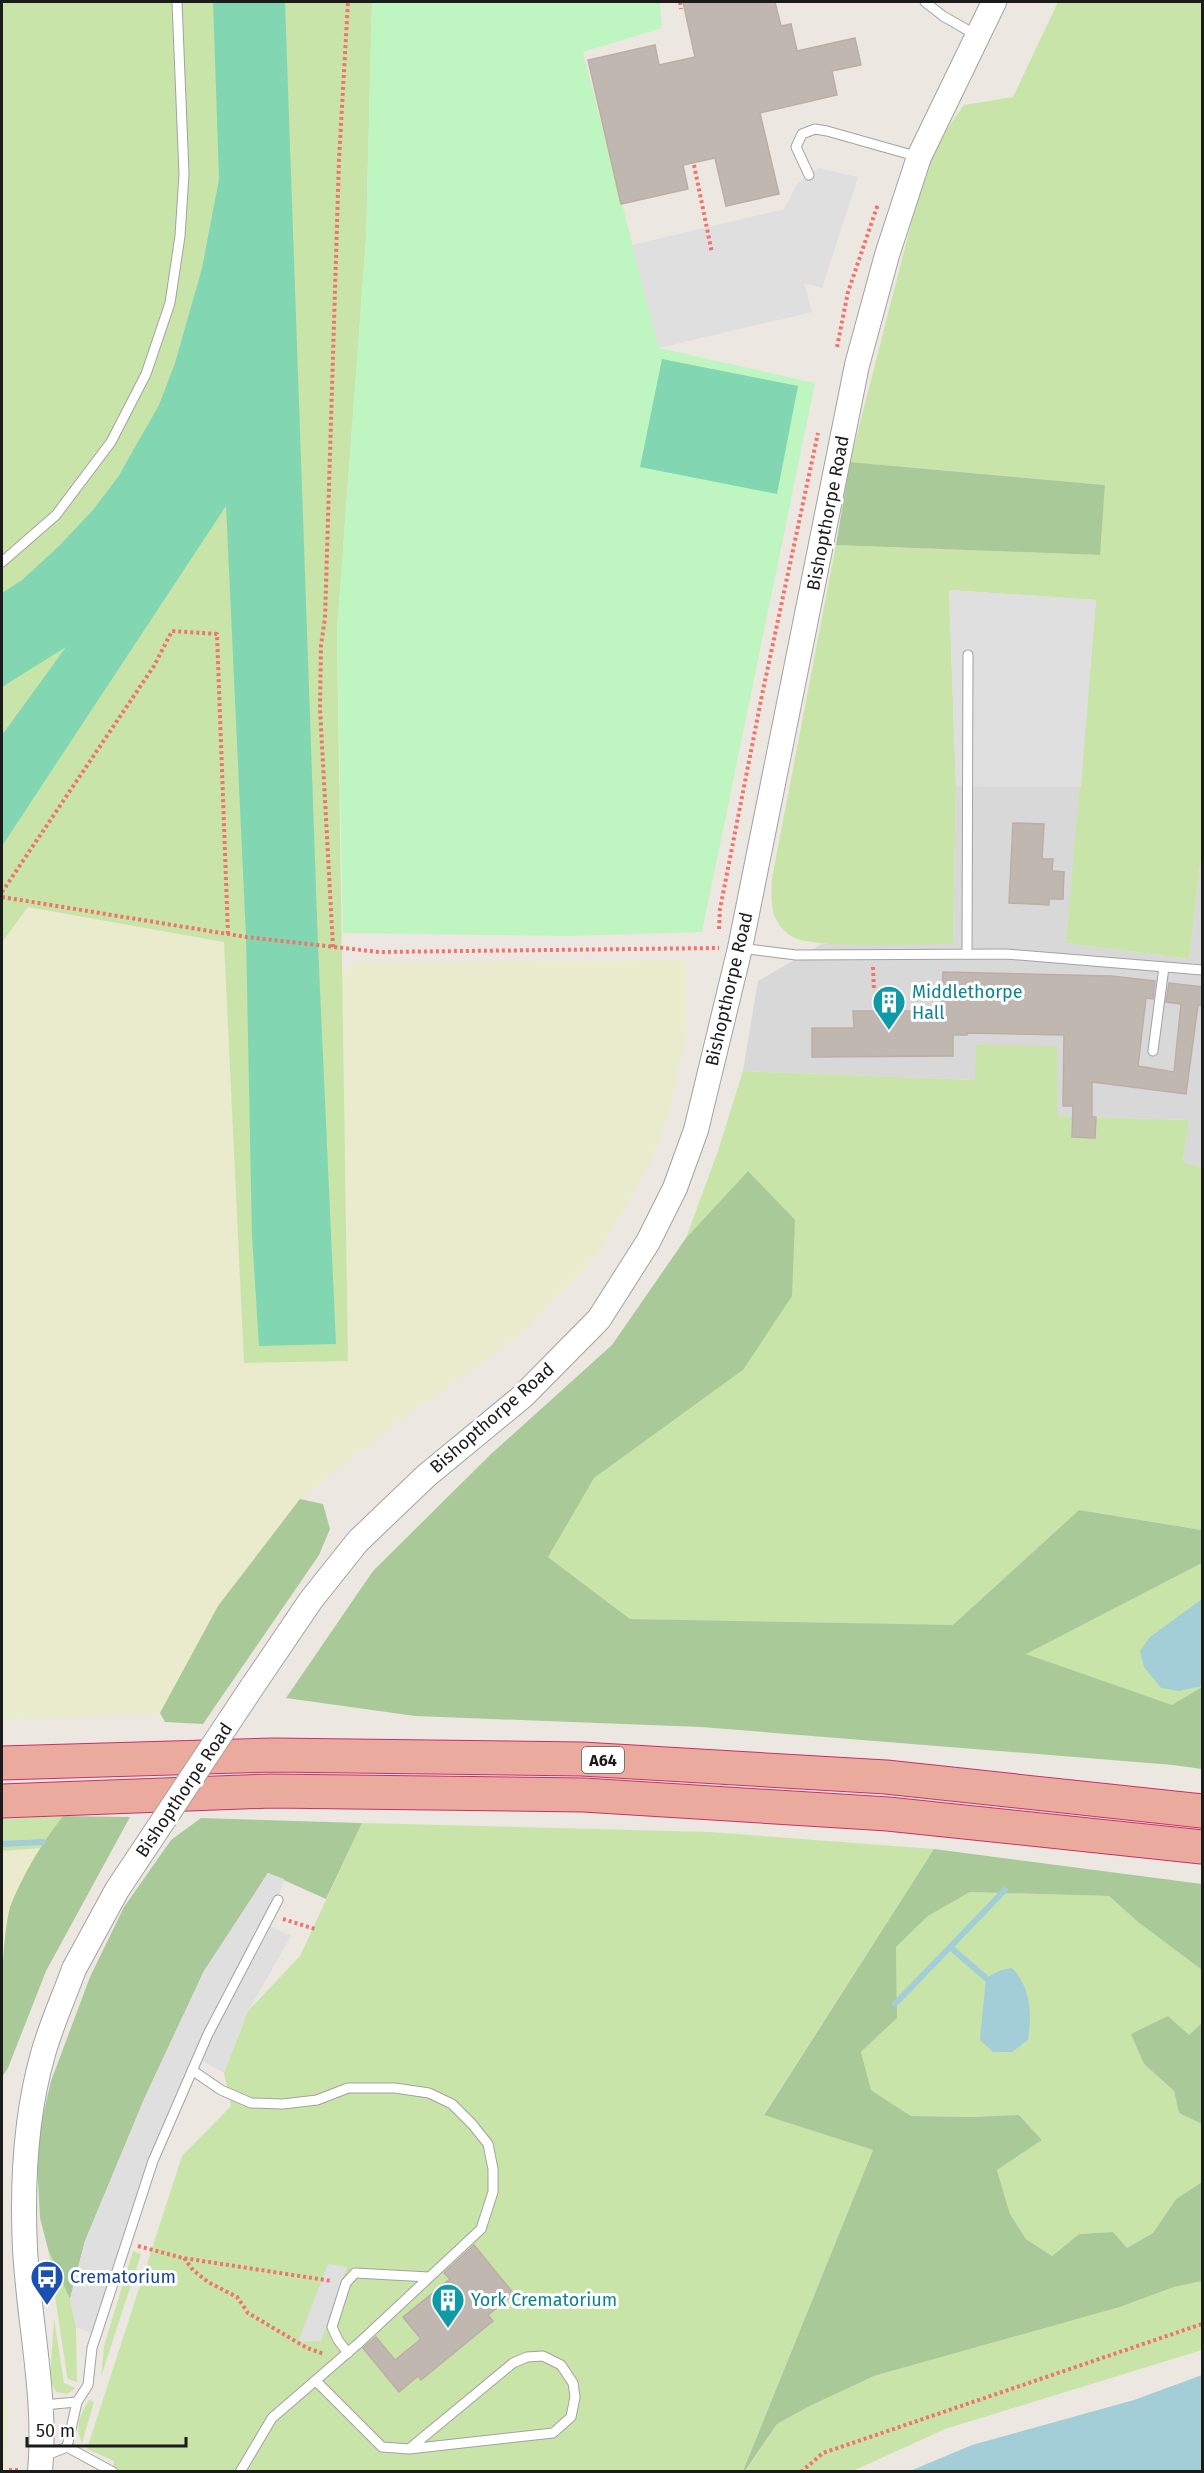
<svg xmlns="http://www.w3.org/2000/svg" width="1204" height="2473" font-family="'Fira Sans',sans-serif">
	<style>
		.residential { fill: #d9d8d8 }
		.farmland { fill: #eaeacd }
		.grass { fill: #c9e4a9 }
		.forest { fill: #a9c998 }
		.park { fill: #bff5c0 }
		.pitch { fill: #82d7b2 }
		.parking { fill: #dfdfdf }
		.water { fill: #a3ced7 }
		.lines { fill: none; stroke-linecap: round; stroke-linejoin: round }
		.stream { stroke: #a3ced7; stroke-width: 6 }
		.building { fill: #c0b7b1; stroke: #bcaea4; stroke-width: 1.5 }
		.service-casing { stroke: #a2a2a2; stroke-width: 11 }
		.tertiary-casing { stroke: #a2a2a2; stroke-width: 26 }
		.trunk-casing { stroke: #ca2e6b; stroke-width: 35 }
		.path { stroke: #f0746d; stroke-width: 4; stroke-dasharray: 3 3; stroke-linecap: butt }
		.service { stroke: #fff; stroke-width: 9 }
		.tertiary { stroke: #fff; stroke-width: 24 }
		.trunk { stroke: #eaab9e; stroke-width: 33 }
		.tertiary-bridge-casing { stroke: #a2a2a2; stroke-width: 26; stroke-linecap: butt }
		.tertiary-bridge { stroke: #fff; stroke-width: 24 }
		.labels { text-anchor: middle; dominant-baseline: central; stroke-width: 6; stroke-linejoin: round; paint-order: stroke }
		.shield { fill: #fff; stroke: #5f5f5f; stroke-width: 1.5 }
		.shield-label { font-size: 16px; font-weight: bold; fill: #1b1b1b }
		.street-label { font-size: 18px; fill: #1b1b1b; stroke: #fff }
		.culture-label { font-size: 18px; fill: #0d838f; stroke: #fff; text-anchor: start }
		.transit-label { font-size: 18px; fill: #164399; stroke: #fff; text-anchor: start }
	</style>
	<rect width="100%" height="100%" fill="#ece8e1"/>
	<path class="residential" d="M956,786l125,1 -15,156 123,16 13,-109v318l-19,-6 6,-42 -131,-4 -2,-70 -81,34 -232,-9 15,-90 64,-37 131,-1z"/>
	<g class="farmland">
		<path d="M27,907l197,35 20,421 104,-2 -7,-388 16,-10 330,-3v70l-17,77 -20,57 -54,92 -78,80 -125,90 -93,73 -82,107 -58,107 -158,7v-778z"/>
		<path d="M42,1848l-40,103v-100z"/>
		<path d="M2,2384l7,25 -3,62h-4z"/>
	</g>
	<g class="grass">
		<path d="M2,2h370l-6,237 -29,392 11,730 -104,2 -20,-421 -196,-35 -26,35z"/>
		<path d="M1058,2h144v848l-13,109 -123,-16 30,-343 -147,-10 7,196 -3,158c-31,0 -140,6 -162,-8 -22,-15 -20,-35 -19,-58l64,-333 263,10 6,-70 -255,-23 79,-308 35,-49 49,-8z"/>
		<path d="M976,1045l81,1 1,70 131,4 -6,42 19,6v362l-123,-20 -126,116 -323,-7 -83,-63 47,-78 149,-108 5,-199 -62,67 32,-87 25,-80 232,9z"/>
		<path d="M1202,1563v124l-30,19 -147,-52z"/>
		<path d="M63,1816l-21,32 -40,3v-32z"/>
		<path d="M362,1823l348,9 224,17 -170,265 109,36 -130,321 -630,1 1,-11 -27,-12 95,-293 49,-50 -7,-33 24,-62 52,-55z"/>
		<path d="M970,1892l139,4 29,26 64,48v53l-13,13 -21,-20 -24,48 30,27 5,22 23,11v58l-26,17 -23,34 -26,15 -14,-16 -34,2 -27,22 -26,-17 -16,-25 -13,-44 45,-30 -23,-25 -47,2 -61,-1 -40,-26 -10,-38 36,-34 -1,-71 32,-31z"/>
		<path d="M50,2244l20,55 6,28 1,55 -9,-3 -1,-3 -19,-127z"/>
		<path d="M133,2251l8,3 -40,123 3,-31z"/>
		<path d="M1202,2281v69l-257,79 -92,42 -108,1 32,-48 33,-18 64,-30 246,-69 54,-20z"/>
		<path d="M54,2318l10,65 11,5 -8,6 -11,-2 -6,-12z"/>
		<path d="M89,2400l5,2 -12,41c-8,-17 -2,-28 7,-43z"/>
	</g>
	<g class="forest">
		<path d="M850,462l255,23 -5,70 -264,-10z"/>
		<path d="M748,1171l47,49 -3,76 -49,74 -149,108 -46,79 82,62 323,6 126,-115 123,20v33l-176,91 146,51 30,-18v82l-29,-4 -472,-38 -286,-11 -129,-18 87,-127 118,-117 121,-109 74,-107z"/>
		<path d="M300,1499l23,5 7,25 -11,26 -116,169 -38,-2 -5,-9 58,-107z"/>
		<path d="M63,1816l67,1 -84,154 -38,97 -6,9c-1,-45 -2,-130 8,-170 13,-33 32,-64 53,-91z"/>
		<path d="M201,1818l161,5 -36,76 -58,-26 -64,98 -59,126 -60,144 -15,58 -22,-50 -8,-31 -4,-73 15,-64 39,-104 34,-70 47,-67z"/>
		<path d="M934,1849l268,35v86l-64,-48 -29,-26 -139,-4 -42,24 -32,31 1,71 -36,34 10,38 40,26 61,1 47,-2 23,25 -45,30 13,44 16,25 26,17 27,-22 34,-2 14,16 26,-15 23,-34 26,-17v99l-28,6 -54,20 -246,69 -64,30 -33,18 -32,47h-2l130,-321 -109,-35z"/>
		<path d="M1168,2016l21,19 13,-12v101l-23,-11 -5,-22 -30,-27 -13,-30z"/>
	</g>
	<path class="park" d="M372,2h288l2,26 -79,24 76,296 156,35 -113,549 -132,4 -227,-3 -6,-302 29,-392z"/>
	<g class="pitch">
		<path d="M213,2h72l33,943 18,399 -77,2 -7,-110 -6,-299 -20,-431 -224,340v-111l64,-88 -64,40v-94l20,-13 36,-33 35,-37 25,-33 41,-72 16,-42 27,-95 17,-89z"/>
		<path d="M662,359l136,27 -21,108 -137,-27z"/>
	</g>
	<g class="parking">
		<path d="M818,168l40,9 -36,111 -18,-5 8,29 -153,36 -27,-103 152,-36 13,-25z"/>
		<path d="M949,590l147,10 -15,187 -125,-1z"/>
		<path d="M268,1873l16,6 -6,21 -12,24 25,12 -43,75 -24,62 -26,-15 -45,103 -56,174 -21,-8 -6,-28 15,-58 60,-144 59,-126z"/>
		<path d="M328,2264l19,3 -26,74 -23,1z"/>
	</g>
	<g class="water">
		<path d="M1202,1599v87l-23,5 -18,-3 -17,-21 -4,-16 10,-14z"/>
		<path d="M1012,1968c19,20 20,45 16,72l-16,12h-19l-13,-12 6,-62 15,-8z"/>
		<path d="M1202,2375v96h-292l62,-26 162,-45z"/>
	</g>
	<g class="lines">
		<g class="stream">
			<path d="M2,1844l41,-2"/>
			<path d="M950,1947l36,31"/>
			<path d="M895,2004l110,-114"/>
		</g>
	</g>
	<g class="building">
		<path d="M683,2h92l6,24 10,-2 6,27 58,-13 6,27 -29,6 5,24 -77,18 19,81 -53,12 -11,-48 -32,7 5,24 -67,15 -33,-144 67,-15 4,20 36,-8z"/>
		<path d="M1013,823l31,1 -2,35h11l-1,12 12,1 -1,27h-14v6l-40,-2z"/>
		<path d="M943,972l168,4 44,5 -2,18 -7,-1 -8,68 36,6 7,-68 -15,-2 3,-19 34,4v18h-5l-12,89 -94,-12v35h4l-1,21 -23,-1 1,-31h-10l1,-71 -97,-2v2h-14v21l-141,1v-29h42l-1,-17h88z"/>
		<path d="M474,2245l40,49 -26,21 5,6 -72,59 -3,-4 -19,16 -36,-44 13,-11 19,23 26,-21 -18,-22 47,-38 -6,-6z"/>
	</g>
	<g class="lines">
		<defs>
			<g id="service">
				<path d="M925,2l18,14 33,19"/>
				<path d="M809,175l-13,-28 6,-13 13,-5 12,2 92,26"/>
				<path d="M2,562l54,-47 55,-73 35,-68 24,-71 10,-67 4,-62 -7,-172"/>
				<path d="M741,948l55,7 210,-1 196,16"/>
				<path d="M967,954l1,-299"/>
				<path d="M1153,1051l11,-84"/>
				<path d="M192,2070l29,20 30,13 32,1 34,-4 31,-12h47l34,5 23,11 20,20 16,20 5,25v23l-12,37 -121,113 -88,76 -32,54"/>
				<path d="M348,2353l-10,-13 -6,-13 14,-44 9,-10 74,4"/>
				<path d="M316,2381l66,66 27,2 144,-16 18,-16 4,-20 -2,-14 -12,-18 -18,-9 -16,1 -14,6 -104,86"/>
				<path d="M43,2405l34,-3"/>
				<path d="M67,2447l10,-45 11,-17 4,-37 61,-187 55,-127 70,-134"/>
				<path d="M42,2457l25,-10 46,25"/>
			</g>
			<g id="tertiary">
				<path d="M252,1687l59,-87 47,-59 68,-65 97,-80 76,-77 49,-77 27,-54 21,-58 44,-182 117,-583 30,-110 32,-98 75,-155"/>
				<path d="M40,2472c7,-74 -11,-149 -15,-223 -3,-64 0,-132 18,-195 8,-29 21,-57 31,-85"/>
			</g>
			<g id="trunk">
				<path d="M2,1763l272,-8 308,4 304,18 316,34"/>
				<path d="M2,1801l269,-10 313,4 304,19 314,33"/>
			</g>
		</defs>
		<use href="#service" class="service-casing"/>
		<use href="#tertiary" class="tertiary-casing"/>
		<use href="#trunk" class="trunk-casing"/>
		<g class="path">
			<path d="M680,2l1,7"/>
			<path d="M694,165l18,88"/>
			<path d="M837,347l11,-55 30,-88"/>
			<path d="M2,892l152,-226 18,-35 45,3 11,300"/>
			<path d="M2,897l244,40 133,15 340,-4"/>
			<path d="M719,929l1,-20 42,-214 56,-262"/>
			<path d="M333,947l-13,-239 1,-63 4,-27 14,-459 9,-157"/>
			<path d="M873,967l1,23"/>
			<path d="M283,1919l32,10"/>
			<path d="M138,2246l45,12 149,23"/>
			<path d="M184,2258l9,12 15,12 29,15 11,16 59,35 17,6"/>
			<path d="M9,2470h9"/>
			<path d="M801,2472l22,-19 379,-129"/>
		</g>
		<use href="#service" class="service"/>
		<use href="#tertiary" class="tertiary"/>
		<use href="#trunk" class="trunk"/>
		<defs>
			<path id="tertiary-bridge" d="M74,1969l43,-79 135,-203"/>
		</defs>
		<use href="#tertiary-bridge" class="tertiary-bridge-casing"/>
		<use href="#tertiary-bridge" class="tertiary-bridge"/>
	</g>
	<defs>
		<symbol id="building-pin" viewBox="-11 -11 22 30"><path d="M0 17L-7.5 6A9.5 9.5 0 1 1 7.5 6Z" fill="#0f9aa8" stroke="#fff"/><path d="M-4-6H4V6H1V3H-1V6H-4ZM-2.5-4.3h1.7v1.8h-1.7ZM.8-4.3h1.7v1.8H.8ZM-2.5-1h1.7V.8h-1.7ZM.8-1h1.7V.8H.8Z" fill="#fff"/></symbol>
		<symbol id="bus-pin" viewBox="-11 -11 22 30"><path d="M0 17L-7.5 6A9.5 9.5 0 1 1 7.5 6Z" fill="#1a4fb4" stroke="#fff"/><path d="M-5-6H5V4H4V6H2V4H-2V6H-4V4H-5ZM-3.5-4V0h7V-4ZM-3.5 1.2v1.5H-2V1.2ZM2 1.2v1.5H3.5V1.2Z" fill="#fff"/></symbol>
	</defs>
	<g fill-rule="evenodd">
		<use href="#building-pin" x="870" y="983" width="38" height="52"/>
		<use href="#bus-pin" x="28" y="2258" width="38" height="52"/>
		<use href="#building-pin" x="429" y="2281" width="38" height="52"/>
	</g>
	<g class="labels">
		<rect class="shield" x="582" y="1747" width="42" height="26" rx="4.5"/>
		<g class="shield-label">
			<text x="603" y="1760">A64</text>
		</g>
		<g class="street-label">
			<text transform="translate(828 513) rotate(-79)">Bishopthorpe Road</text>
			<text transform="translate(729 989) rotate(-77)">Bishopthorpe Road</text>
			<text transform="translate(492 1418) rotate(-41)">Bishopthorpe Road</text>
			<text transform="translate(184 1790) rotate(-56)">Bishopthorpe Road</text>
		</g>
		<g class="culture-label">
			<text x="912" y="992">Middlethorpe<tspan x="912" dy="21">Hall</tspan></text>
			<text x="471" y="2300">York Crematorium</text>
		</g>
		<g class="transit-label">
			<text x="70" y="2277">Crematorium</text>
		</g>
	</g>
	<rect width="1204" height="2473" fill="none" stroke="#1b1b1b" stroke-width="6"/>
	<path d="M27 2437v9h159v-9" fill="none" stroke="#1b1b1b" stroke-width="3"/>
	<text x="36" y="2437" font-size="18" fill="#1b1b1b" stroke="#ffffff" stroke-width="4.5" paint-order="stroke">50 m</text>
</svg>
